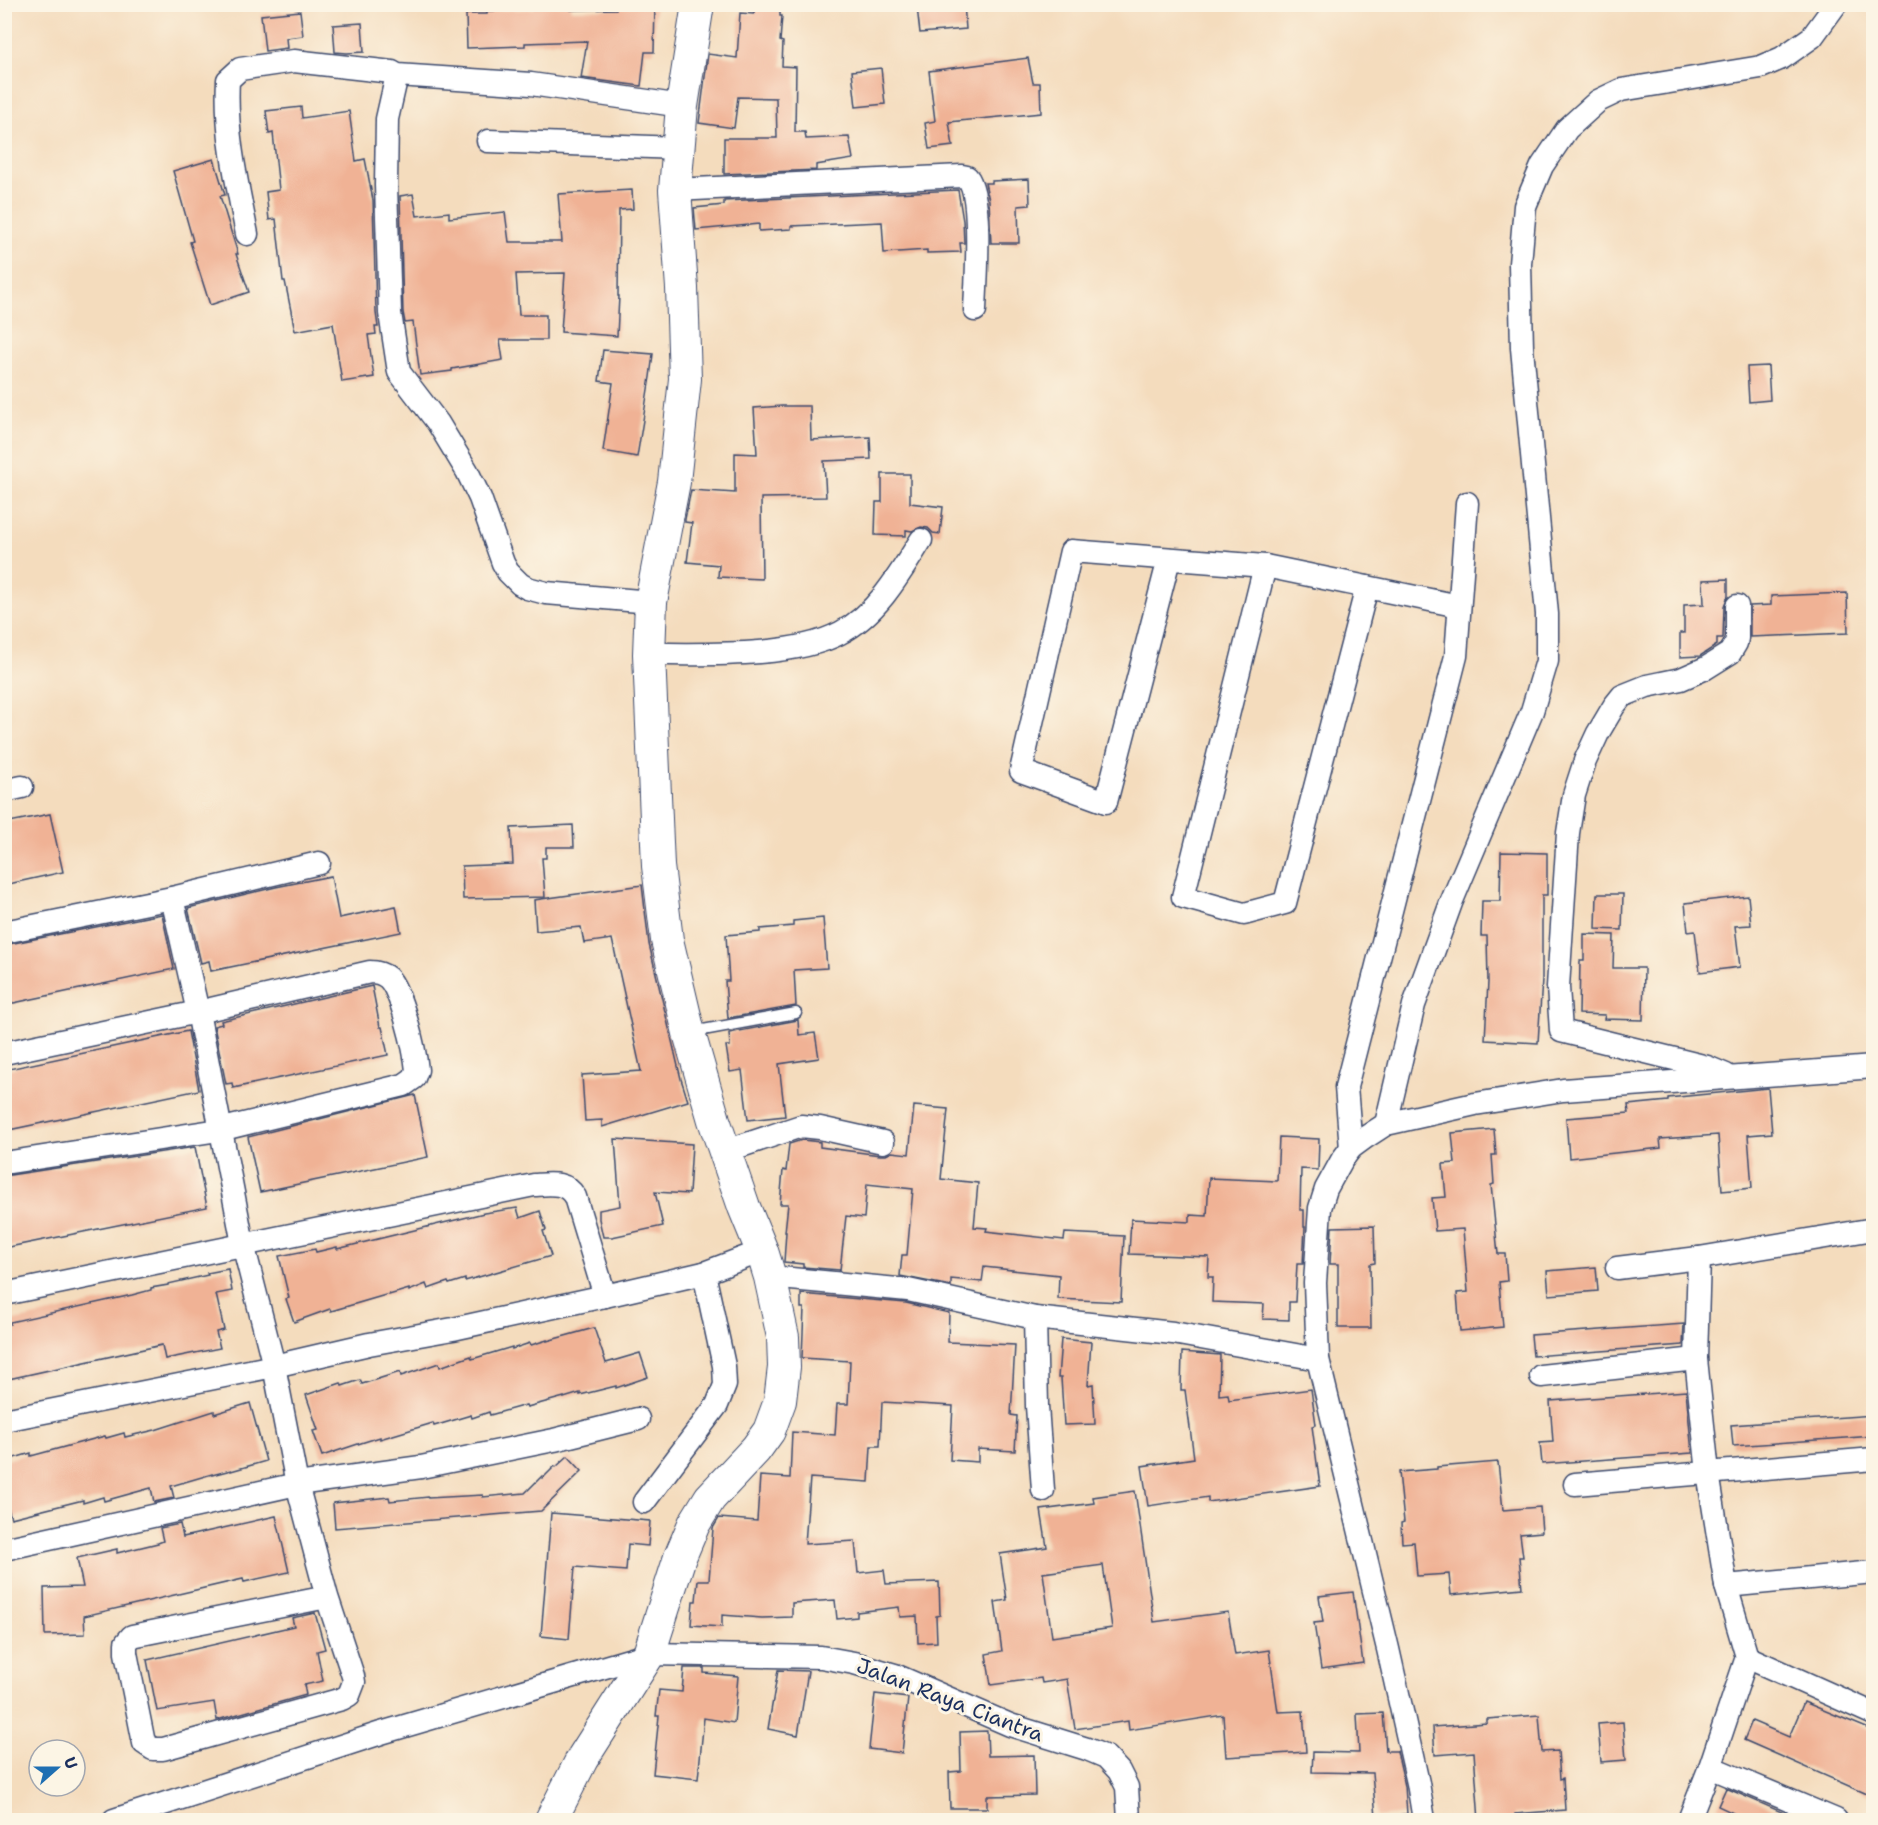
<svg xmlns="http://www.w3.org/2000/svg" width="1878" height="1825" font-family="'Shantell Sans',sans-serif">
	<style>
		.building { fill: #f0b295; fill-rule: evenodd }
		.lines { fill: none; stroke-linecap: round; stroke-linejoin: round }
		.lane-casing { stroke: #3c496c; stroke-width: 13 }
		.street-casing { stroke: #3c496c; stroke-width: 25 }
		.secondary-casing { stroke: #3c496c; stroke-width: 34 }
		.lane { stroke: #fff; stroke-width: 10 }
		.street { stroke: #fff; stroke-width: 22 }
		.secondary { stroke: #fff; stroke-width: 32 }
		.labels { text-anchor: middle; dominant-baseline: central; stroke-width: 6; stroke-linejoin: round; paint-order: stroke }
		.street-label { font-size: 21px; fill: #1b2f5e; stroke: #fcf5e5 }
	</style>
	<rect width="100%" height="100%" fill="#fcf5e5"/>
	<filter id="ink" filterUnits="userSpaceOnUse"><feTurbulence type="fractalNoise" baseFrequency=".0167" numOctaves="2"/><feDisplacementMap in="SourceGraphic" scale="12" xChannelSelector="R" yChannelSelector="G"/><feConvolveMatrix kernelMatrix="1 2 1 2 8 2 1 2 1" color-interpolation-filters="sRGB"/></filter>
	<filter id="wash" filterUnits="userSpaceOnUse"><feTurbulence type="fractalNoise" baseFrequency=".008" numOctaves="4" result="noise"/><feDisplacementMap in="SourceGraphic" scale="24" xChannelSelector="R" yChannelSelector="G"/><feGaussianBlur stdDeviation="1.35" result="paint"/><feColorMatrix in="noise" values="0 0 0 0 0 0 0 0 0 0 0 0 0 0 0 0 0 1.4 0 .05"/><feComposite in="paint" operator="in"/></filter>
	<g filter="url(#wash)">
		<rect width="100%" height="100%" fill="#f4dcbd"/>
		<g id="blocks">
			<g class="building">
				<path d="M534,4h37v6l45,-1v-5h39l-1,48h-9l-4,34 -60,-8 6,-37 -62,2v3l-58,2 -1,-34h21v-3l47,-2z"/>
				<path d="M754,4h26v12h2l-2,25 3,1 -1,24 14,1 -1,65h10l1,7 43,-2 4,22 -37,6v5l-92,4v-36h53l-1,-40 -38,-1 -4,31 -35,-5 9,-69 29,4 3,-45 14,1z"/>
				<path d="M941,4h23l2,25 -46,4 -3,-26z"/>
				<path d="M300,11l3,25 -17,2 1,10 -22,3 -4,-36z"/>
				<path d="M362,23l2,29 -17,1 -12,-1 -2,-27z"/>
				<path d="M1028,58l5,25h7l1,30 -92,9 4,24 -24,3 -4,-26 10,-2 -6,-50z"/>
				<path d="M881,68l4,36 -29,3 -4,-36z"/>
				<path d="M301,107l1,11 47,-7 7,50 9,-2 8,41 3,113 2,14h-3l1,7 -8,1 6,42 -32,5 -9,-58 -38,7 -10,-50h-2l-7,-62 -7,1 -3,-28 13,-2 -6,-57 -4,1 -3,-23z"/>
				<path d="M214,159l11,36 -5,1 18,58h-2l13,38 -39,13 -20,-63 3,-1 -20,-70z"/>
				<path d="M1029,179l1,26 -12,1 1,37h-28l-2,-43 -4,-17h7v-2z"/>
				<path d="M632,190l1,19 -14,1 -1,86h1l-2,40 -56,-4 4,-59 -49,1 3,41h27v25h-46l3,20 -51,9v2l-32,4 -7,-53 -8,1 -2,-11 -3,-116 13,-2 4,22 32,-4v6l56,-6 4,30h53l-4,-48z"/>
				<path d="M958,190l5,31 1,22h-4l1,9 -34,1v-3l-43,3 -2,-31 -91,4v3l-32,2v-7l-63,6 -2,-22 30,-3v-4z"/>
				<path d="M603,350l50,4 -3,23 -13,80 -34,-6 10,-68 -14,-2z"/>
				<path d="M1768,366l2,34 -21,2 -2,-35z"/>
				<path d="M782,406h28l1,34 59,-3 1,22 -47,2 2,36 -65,1 1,81 -44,-2 1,-12 -32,-3 5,-39 -7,-1v-3l6,-29 44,3v-40l22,1 -3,-46z"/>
				<path d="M882,474h28v29l33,4 -3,27 -7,-1 -5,-5 -7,-1 -9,4 -6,-1v6l-31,-1 1,-33h6z"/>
				<path d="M1728,579v17l-4,10 -1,32h-6v7l-17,11 -20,1v-24h4v-28l20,-1 -1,-24z"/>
				<path d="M1847,593l1,40 -98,4v-31l21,-1v-9z"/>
				<path d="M50,814l13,58 -59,13v-62z"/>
				<path d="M573,825l1,22h-28v11h-4l3,39 -82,2 -1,-33 51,-2 -2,-36z"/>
				<path d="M1501,852l46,1v42h-5v84l-4,64 -53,-3 3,-58 -1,-46h-6l1,-35h18z"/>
				<path d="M331,876l8,42 57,-12 5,26 -190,39 -2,-10 -8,2 -13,-55 88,-21z"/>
				<path d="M642,885l7,59 32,135 7,22 -86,26v-7l-17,1 -3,-46 59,-4 -29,-132 -28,4 -3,-16 -45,4 -2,-31z"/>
				<path d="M1597,894h26l-1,36 -26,-1z"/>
				<path d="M1748,896l3,29 -16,1 5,41 -40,5 -5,-41 -7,1 -3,-29z"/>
				<path d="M162,914l12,55 -170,36v-60z"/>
				<path d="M823,918l4,50 -33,2 2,36 -68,12 -3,-37h4l-3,-46 34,-3v-3l33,-3v-5z"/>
				<path d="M1584,934l30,1 -1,33h31l-1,52 -39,-1 1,-4 -26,-1 1,-53h4z"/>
				<path d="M372,986l8,41h2l6,28 -155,33 -1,-5 -6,1 -12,-58 8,-2 -1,-3z"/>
				<path d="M798,1020l1,15 16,-2 4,25 -40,6 6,52 -37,4 -6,-50 -12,2 -4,-26h4l-1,-13z"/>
				<path d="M188,1031l11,59 -195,41v-61z"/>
				<path d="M1768,1088l4,45 -24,2 4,53 -30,3 -4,-56 -58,4 1,9 -92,10 -3,-40 63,-5 -1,-8 40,-4v-3z"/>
				<path d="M415,1095l13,62 -168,35 -12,-55z"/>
				<path d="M914,1106l34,3 -7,70 37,4 -4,44 13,1 -1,3 78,9 1,-7 59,3 -3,66 -63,-3 1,-24 -75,-8 -2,15 -31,-3v7l-51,-10 2,-21h5l6,-66 -46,-5 -3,34 -18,-2 -6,54 -37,-3v-3l-19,-2 2,-30h-1l3,-28h-8l3,-34 3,1 3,-27 13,-4 18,2v5l60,8h6l6,-3 17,2z"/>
				<path d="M1494,1129l2,26h-4l2,29 -3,1 7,69h7l2,27 -8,1 4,45 -43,4 -3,-38 11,-1 -5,-63 -28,2 -3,-33 14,-1 -3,-33 12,-1 -3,-30z"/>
				<path d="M1279,1137l40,2 -1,31 -17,-1 -1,41h4v17h1l-2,37h-6l-2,38h-6v18l-26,-1 1,-15 -52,-2 1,-25h-5l1,-20 -80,-3 2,-35 59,3v-7l17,1 2,-38 68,3z"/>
				<path d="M615,1139l77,5 -3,50 -34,-2 8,34 -51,11h-9l-4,-18v-9l21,-4z"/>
				<path d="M195,1147l12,60 -203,41v-72z"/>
				<path d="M517,1208l3,10 20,-7 6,19 -3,1 8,25 -86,25v-2l-16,5 -1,-2 -20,7 -2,-5 -17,7v-2l-20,6v-1l-58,17 -1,-2 -36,13 -8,-23 3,-1 -10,-42 36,-7 1,3 21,-5v2l147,-36z"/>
				<path d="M1374,1226l1,37 -5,1 1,64h-33v-64h-8l2,-37z"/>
				<path d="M1596,1267l2,24 -49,4 -2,-24z"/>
				<path d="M228,1269l4,22 -16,3 8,36 -8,2 4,16 -55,11 -3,-14 -158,35v-55l6,-1v-2l122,-27 19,-5v-2l17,-3v-1l40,-9 -1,-2z"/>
				<path d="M801,1294l105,9 43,10 -1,29 67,3 -4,70 6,1 -2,35 -37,-2v13l-28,-2 3,-54 -71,-4 -2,44h-9l-2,36 -59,-4 -5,66 50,-3 3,32 26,-3 2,14 53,-2 1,33 -4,1 1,26 -19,1 -1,-27 -17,1 -1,-10 -42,5v5l-20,2 -2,-19 -43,3v14l-30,1 -40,-3v12l-31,-2 2,-24h3l2,-21h11l4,-52 6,-10 38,3 3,-45 30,2 2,-46 43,3 2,-31h11l2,-43 -48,-3 2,-50h-3z"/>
				<path d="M1684,1324l-1,21 -150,11 -2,-21z"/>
				<path d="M594,1328l12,35 34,-10 8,24 -32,11v-2l-36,9v-2l-16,5v-1l-37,10 -1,-2 -36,10 -1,-3 -17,6 -1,-3 -37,11 -1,-3 -53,16v-2l-19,6 -39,13 -9,-25 5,-1 -12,-35 35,-12 1,3 18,-6 2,4 38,-12 1,4 38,-13 1,4 31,-11 1,3 40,-12v2l18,-6 1,2 16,-5v1z"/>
				<path d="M1061,1339l30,3 -3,43 5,-1 2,40 -31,1 -3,-47h-3z"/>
				<path d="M1182,1352l38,3 -1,40 9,-1 1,6 82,-11 5,36 -4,1 8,60 -112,16v-5l-60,9 -6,-40 52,-8 -9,-68h-4z"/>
				<path d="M1686,1391l6,62 -150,11 -2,-21 13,-1 -3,-41z"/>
				<path d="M250,1403l16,58 -35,10v-1l-19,5v-1l-41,12 3,12 -20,4 -3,-14 -47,13 -1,-4 -20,6v-3l-72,18 -7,-23v-34l27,-8v3l74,-20 1,2 18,-5 1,4 30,-7 59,-19v3z"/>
				<path d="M1874,1415v21l-141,10 -2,-21z"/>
				<path d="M568,1456l14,15 -41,40 -206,17 -2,-25 56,-6 1,4 38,-4v1l55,-3v2l42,-4 17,-17 1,2 12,-12 1,1z"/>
				<path d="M1498,1462l5,48 37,-3 2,25 -22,2 3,23h-4l3,31 -71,7 -2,-21 -32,2 -3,-34 -12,1 -1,-20 3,-1 -5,-50 38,-3v-2z"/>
				<path d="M1135,1491l19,131 74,-10 7,43 34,-5 9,62 25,-1 3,41 -80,5 -3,-42 -94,15 -1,-9 -53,8 -8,-50 -25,4 -1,-5 -50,7 -5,-31 16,-3 -7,-49 12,-2 -7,-46 47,-7 -6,-37 53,-7 -1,-6zM1103,1565l9,63 -60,9 -9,-64z"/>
				<path d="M551,1513l99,8 -2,25 -20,-2 -2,27 -51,-4 -6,72 -28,-3z"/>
				<path d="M276,1516l13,56 -45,10 -1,-3 -159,37 1,18 -40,1 -1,-47 39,-1 -6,-29 40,-9v4l41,-10 5,-2 -3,-13 20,-4 3,13z"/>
				<path d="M1353,1592l10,71 -42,6 -7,-46 9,-1 -4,-26z"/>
				<path d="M315,1613l10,36 -8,2 6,30 -19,4 2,10 -89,25 -3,-18 -57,9 -10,-51 147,-34 -2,-8z"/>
				<path d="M684,1668h20v5l34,3 -4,47 -30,-5 -6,61 -45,-5 6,-58h-3l3,-26 23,2z"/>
				<path d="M778,1670l30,1 -10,64 -30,-6z"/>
				<path d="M875,1694l33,4 -6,55 -33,-4z"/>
				<path d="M1804,1702l70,29v66l-130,-57 8,-19 37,16z"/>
				<path d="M1383,1713l3,38h11l8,35 2,28 -31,3 -4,-44 -60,-1 1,-20 46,1 -2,-39z"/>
				<path d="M1539,1715l3,37 16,-1 2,28 3,-1 2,32 -50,4 -1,7h-35l-5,-69 -39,3 -2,-28 54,-4v-4z"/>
				<path d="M1623,1722l3,38 -25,2 -3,-38z"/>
				<path d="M987,1731l1,25 46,-1 1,40 -48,1v12h-37l-1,-36 12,-1 -1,-39z"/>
				<path d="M1726,1788l76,33h-52l-32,-15z"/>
			</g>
		</g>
	</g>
	<g filter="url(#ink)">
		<use href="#blocks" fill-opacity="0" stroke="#3c496c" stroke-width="1.5"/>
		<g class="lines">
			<defs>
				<path id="lane" d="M692,1032l104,-19"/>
				<g id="street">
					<path d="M397,75l-10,44 -1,66 4,128 9,59 39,51 29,48 13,27 23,65 5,9 12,12 7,4 19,5 105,9"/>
					<path d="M488,141l190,7"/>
					<path d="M675,190l287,-14 5,1c16,18 9,106 8,133"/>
					<path d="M247,234c-10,-51 -22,-101 -19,-154l12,-11 54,-8 98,11 5,3 134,9 151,22"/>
					<path d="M1169,559l-63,243 -85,-31 50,-220 194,15 194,40"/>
					<path d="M1265,566l-82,331 61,17 41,-11 82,-316"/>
					<path d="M649,654c53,0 145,4 191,-21 37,-19 60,-59 81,-93"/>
					<path d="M4,791l18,-4"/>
					<path d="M172,898l26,114 45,232 31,122 23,118 30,113 26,79 1,6 -5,13 -7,4 -179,50h-10l-9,-6 -18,-90v-10l6,-7 195,-39"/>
					<path d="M4,932l168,-34 147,-35"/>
					<path d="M4,1053l194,-41 172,-40c7,0 12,1 18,6 13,12 27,72 29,92l-3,8 -10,7 -185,45 -215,33"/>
					<path d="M1726,1075l-19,-8 -146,-36 -3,-44 10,-154 6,-38 11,-34 13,-28 16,-27 8,-10 25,-10 34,-7 25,-11 24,-15 6,-10 1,-5v-32"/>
					<path d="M1386,1124l28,-119 37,-102 81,-192 15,-50v-47l-25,-266 -2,-84 5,-58 17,-40 25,-37 31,-28 23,-11 140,-23 21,-9 30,-21 24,-33"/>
					<path d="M1351,1148l-5,-61 110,-431 11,-153"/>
					<path d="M726,1151l75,-25 19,2 63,14"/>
					<path d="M1699,1258l-3,101 12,114 18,113 21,71 127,57"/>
					<path d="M1617,1268l82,-10 175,-29"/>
					<path d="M770,1277l138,13 127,28 138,15 145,26"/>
					<path d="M4,1294l530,-109c16,-1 32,-4 41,12l30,99"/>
					<path d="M1035,1318l2,88 6,84"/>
					<path d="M1541,1376l155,-17"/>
					<path d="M4,1420l270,-54 95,-22 84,-15 152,-33 99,-23 58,-22"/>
					<path d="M1575,1484l299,-25"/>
					<path d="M644,1502l73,-97 8,-20 -1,-19 -20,-93"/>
					<path d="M4,1549l293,-65 124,-17 133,-27 84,-21"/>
					<path d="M1726,1586l148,-14"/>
					<path d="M1710,1767l126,53"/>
					<path d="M114,1820l267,-87 268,-79 172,3 33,6 41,12 115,50 77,24 19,8 13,14 8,16 2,33"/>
					<path d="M1424,1820l-6,-37 -30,-134 -70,-290 -3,-76 5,-75 6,-19 16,-29 9,-12 15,-11 20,-13 89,-20 88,-14 311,-23"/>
					<path d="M1689,1820l21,-53 37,-110"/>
				</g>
				<path id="secondary" d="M551,1820l31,-61 67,-105 31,-97 14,-33 16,-26 46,-49 13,-18 11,-30 4,-34 -1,-30 -13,-60 -8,-26 -18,-44 -30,-87 -25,-87 -22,-93 -9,-74 -9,-212 2,-52 23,-120 11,-103 -3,-91 -7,-98 7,-84 16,-102"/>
			</defs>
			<use href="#lane" class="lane-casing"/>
			<use href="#street" class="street-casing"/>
			<use href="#secondary" class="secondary-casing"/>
			<use href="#lane" class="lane"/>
			<use href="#street" class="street"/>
			<use href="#secondary" class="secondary"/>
		</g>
	</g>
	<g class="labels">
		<g class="street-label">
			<text transform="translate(950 1700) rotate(21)">Jalan Raya Ciantra</text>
		</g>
	</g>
	<rect width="1878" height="1825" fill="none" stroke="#fcf5e5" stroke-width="24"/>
	<g transform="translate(57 1768) rotate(69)"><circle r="28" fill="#fcf5e5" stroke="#a2a6af" stroke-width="1.5"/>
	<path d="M0-4.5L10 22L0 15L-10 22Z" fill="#1f6fb2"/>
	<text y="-9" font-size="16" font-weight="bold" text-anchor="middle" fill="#1b2f5e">U</text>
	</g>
</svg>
